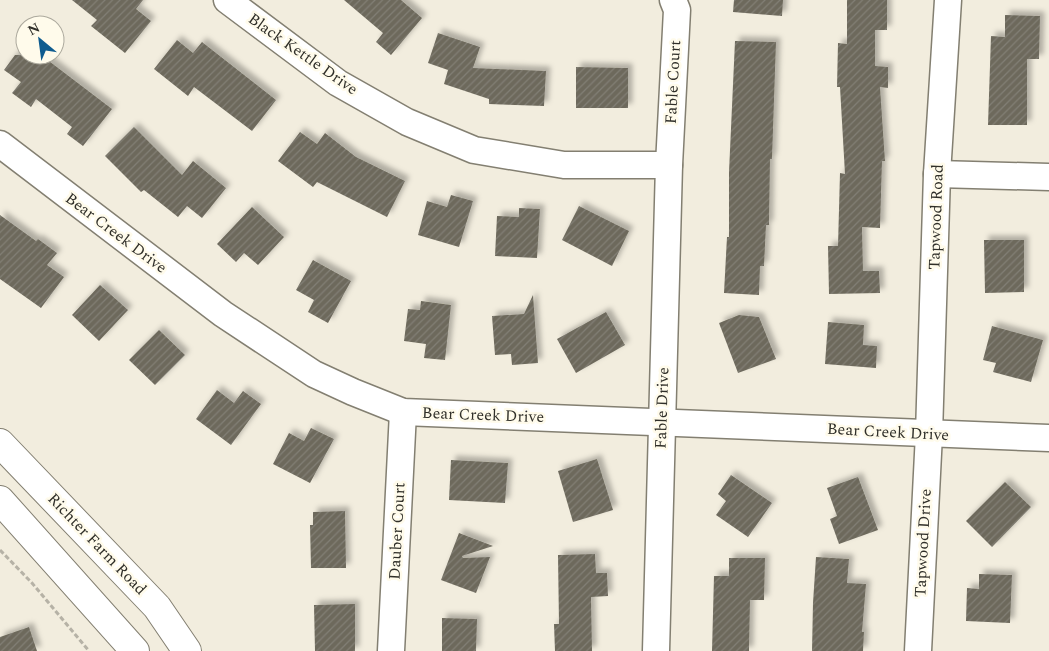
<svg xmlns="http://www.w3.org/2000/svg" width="1049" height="651" font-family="Spectral,serif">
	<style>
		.building { fill: url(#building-hatch); filter: url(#shadow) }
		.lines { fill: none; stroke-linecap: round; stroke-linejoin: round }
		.minor-casing { stroke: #837f71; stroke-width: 29 }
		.major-casing { stroke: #837f71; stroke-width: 30 }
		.path { stroke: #b6b2a6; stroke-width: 3; stroke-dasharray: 5 2.5; stroke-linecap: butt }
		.minor { stroke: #fff; stroke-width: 26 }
		.major { stroke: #fff; stroke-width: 28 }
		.labels { text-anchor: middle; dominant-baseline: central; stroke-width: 5; stroke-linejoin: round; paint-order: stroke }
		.street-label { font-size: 16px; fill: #302f29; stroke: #fffbeb }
	</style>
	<defs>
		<pattern id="building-hatch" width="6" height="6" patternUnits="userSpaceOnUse" patternTransform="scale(1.25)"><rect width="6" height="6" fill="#6d695c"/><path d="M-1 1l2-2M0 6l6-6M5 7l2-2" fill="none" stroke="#827f75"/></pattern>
		<filter id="shadow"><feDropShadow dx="4.5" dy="-4.5" stdDeviation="2.5" flood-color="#0004"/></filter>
	</defs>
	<rect width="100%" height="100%" fill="#f2edde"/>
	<g class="building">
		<path d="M72,0h71l-7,9 15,12 -26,32 -34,-27 6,-6z"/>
		<path d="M344,0h57l21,18 -31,37 -15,-13 7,-9z"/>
		<path d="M734,0h49l-1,16 -49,-4z"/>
		<path d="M847,0h40v30h-12v36l13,1v21l-8,-1 5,74h-3l-2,67 -18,-1 1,44h16l1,22 -51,1 -1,-48h10l2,-73 5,1 -5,-87h-3l1,-44 9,1z"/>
		<path d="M1005,15l35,1 -1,43h-12v66h-39l3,-89 14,1z"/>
		<path d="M438,33l42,14 -7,21 73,3 -2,35 -55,-2v-5l-45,-15 4,-14 -20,-7z"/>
		<path d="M177,40l16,13 9,-11 74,58 -24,31 -58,-44 -6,9 -34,-27z"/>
		<path d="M735,41l41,1 -4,117h-2l-1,66h-3l-2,41h-4l-1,29 -35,-2 3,-56h2v-65z"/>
		<path d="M15,55h26l71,54 -29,37 -16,-12 5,-7 -36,-28 -5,8 -19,-14 9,-11 -17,-12z"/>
		<path d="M576,67l52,1v40h-52z"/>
		<path d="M134,127l48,48 11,-14 33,27 -24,30 -15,-12 -9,11 -34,-27 -3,2 -36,-36z"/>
		<path d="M300,132l17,12 8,-11 31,24 49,24 -18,36 -70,-35 -4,5 -35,-26z"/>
		<path d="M451,195l22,6 -14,46 -41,-12 9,-34 20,6z"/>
		<path d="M579,206l50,25 -17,35 -50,-26z"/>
		<path d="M252,207l32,30 -26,28 -14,-12 -8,9 -19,-18z"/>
		<path d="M519,208l21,1 -3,49 -42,-2 2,-40 22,1z"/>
		<path d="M0,215l36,26 2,-2 19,14 -10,12 17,12 -23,31 -41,-29z"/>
		<path d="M984,240h40v52l-39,1z"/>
		<path d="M313,260l38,21 -23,42 -20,-11 6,-12 -18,-10z"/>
		<path d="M100,285l28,25 -29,31 -27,-26z"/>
		<path d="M533,295l5,68 -26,2 -1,-11 -16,1 -3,-39 32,-2z"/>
		<path d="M421,301l30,4 -6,55 -21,-2 2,-14 -22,-3 4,-32 12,1z"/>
		<path d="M606,312l19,33 -49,28 -19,-34z"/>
		<path d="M739,315l20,2 17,42 -38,14 -19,-50z"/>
		<path d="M828,322l36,3 -1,20 14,1 -1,22 -51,-4z"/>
		<path d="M992,326l51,14 -12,42 -38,-10 3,-9 -13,-3z"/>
		<path d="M159,330l26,25 -30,30 -26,-25z"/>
		<path d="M217,390l17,13 9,-12 18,13 -30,41 -35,-26z"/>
		<path d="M311,428l23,11 -24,44 -37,-19 16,-31 15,8z"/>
		<path d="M597,459l16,51 -40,12 -15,-51z"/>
		<path d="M451,460l57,3 -3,40 -56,-3z"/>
		<path d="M731,475l41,28 -24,34 -32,-22 10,-14 -8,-7z"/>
		<path d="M858,477l20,53 -39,14 -9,-25 7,-3 -10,-28z"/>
		<path d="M1005,482l26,25 -39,40 -26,-26z"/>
		<path d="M345,511l1,57h-35l-1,-43h3v-13z"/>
		<path d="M459,533l34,13 -31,10 1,2 27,-1 -14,36 -35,-13z"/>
		<path d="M595,554l1,19h11l1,23 -17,1 1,54h-37l-1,-27h5l-1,-69z"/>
		<path d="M816,557l33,2 -2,24 19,1 -4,48h2l-1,19h-51l1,-48z"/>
		<path d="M729,558h36l-1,42h-14l-1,51h-37l2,-75h15z"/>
		<path d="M979,574l33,1 -2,48 -44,-2 1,-33 12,1z"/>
		<path d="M355,604v47h-40l-1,-46z"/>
		<path d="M442,618l35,1 -1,32h-34z"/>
		<path d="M29,627l8,24h-37v-14z"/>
	</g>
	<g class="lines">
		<defs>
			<g id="minor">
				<path d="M227,0l111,83 69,39 67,28 90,15h105"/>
				<path d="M0,144l223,170 91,60 39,18 50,20 646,26"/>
				<path d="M937,174l112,3"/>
				<path d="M391,651l12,-239"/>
				<path d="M656,651l13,-486 8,-155 -4,-10"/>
				<path d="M918,651l11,-217 8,-260 11,-174"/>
			</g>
			<g id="major">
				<path d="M0,443l157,164 30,44"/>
				<path d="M0,500l135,151"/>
			</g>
		</defs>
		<use href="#minor" class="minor-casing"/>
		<use href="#major" class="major-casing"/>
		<path class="path" d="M0,550l32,33 57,68"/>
		<use href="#minor" class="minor"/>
		<use href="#major" class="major"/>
	</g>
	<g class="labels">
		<g class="street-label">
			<text transform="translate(303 54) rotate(35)">Black Kettle Drive</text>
			<text transform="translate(673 82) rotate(-87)">Fable Court</text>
			<text transform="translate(936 217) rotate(-88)">Tapwood Road</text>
			<text transform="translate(116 233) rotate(37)">Bear Creek Drive</text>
			<text transform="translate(662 408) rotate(-88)">Fable Drive</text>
			<text transform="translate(483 415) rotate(2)">Bear Creek Drive</text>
			<text transform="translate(888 432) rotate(3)">Bear Creek Drive</text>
			<text transform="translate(397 531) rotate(-87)">Dauber Court</text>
			<text transform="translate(923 543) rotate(-87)">Tapwood Drive</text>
			<text transform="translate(97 544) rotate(46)">Richter Farm Road</text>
		</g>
	</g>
	<g transform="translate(40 40) rotate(331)"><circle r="24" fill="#fffbeb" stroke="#aca99d"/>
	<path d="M0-4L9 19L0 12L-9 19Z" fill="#0f5c8f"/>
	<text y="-8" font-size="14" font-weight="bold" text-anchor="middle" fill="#302f29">N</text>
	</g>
</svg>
